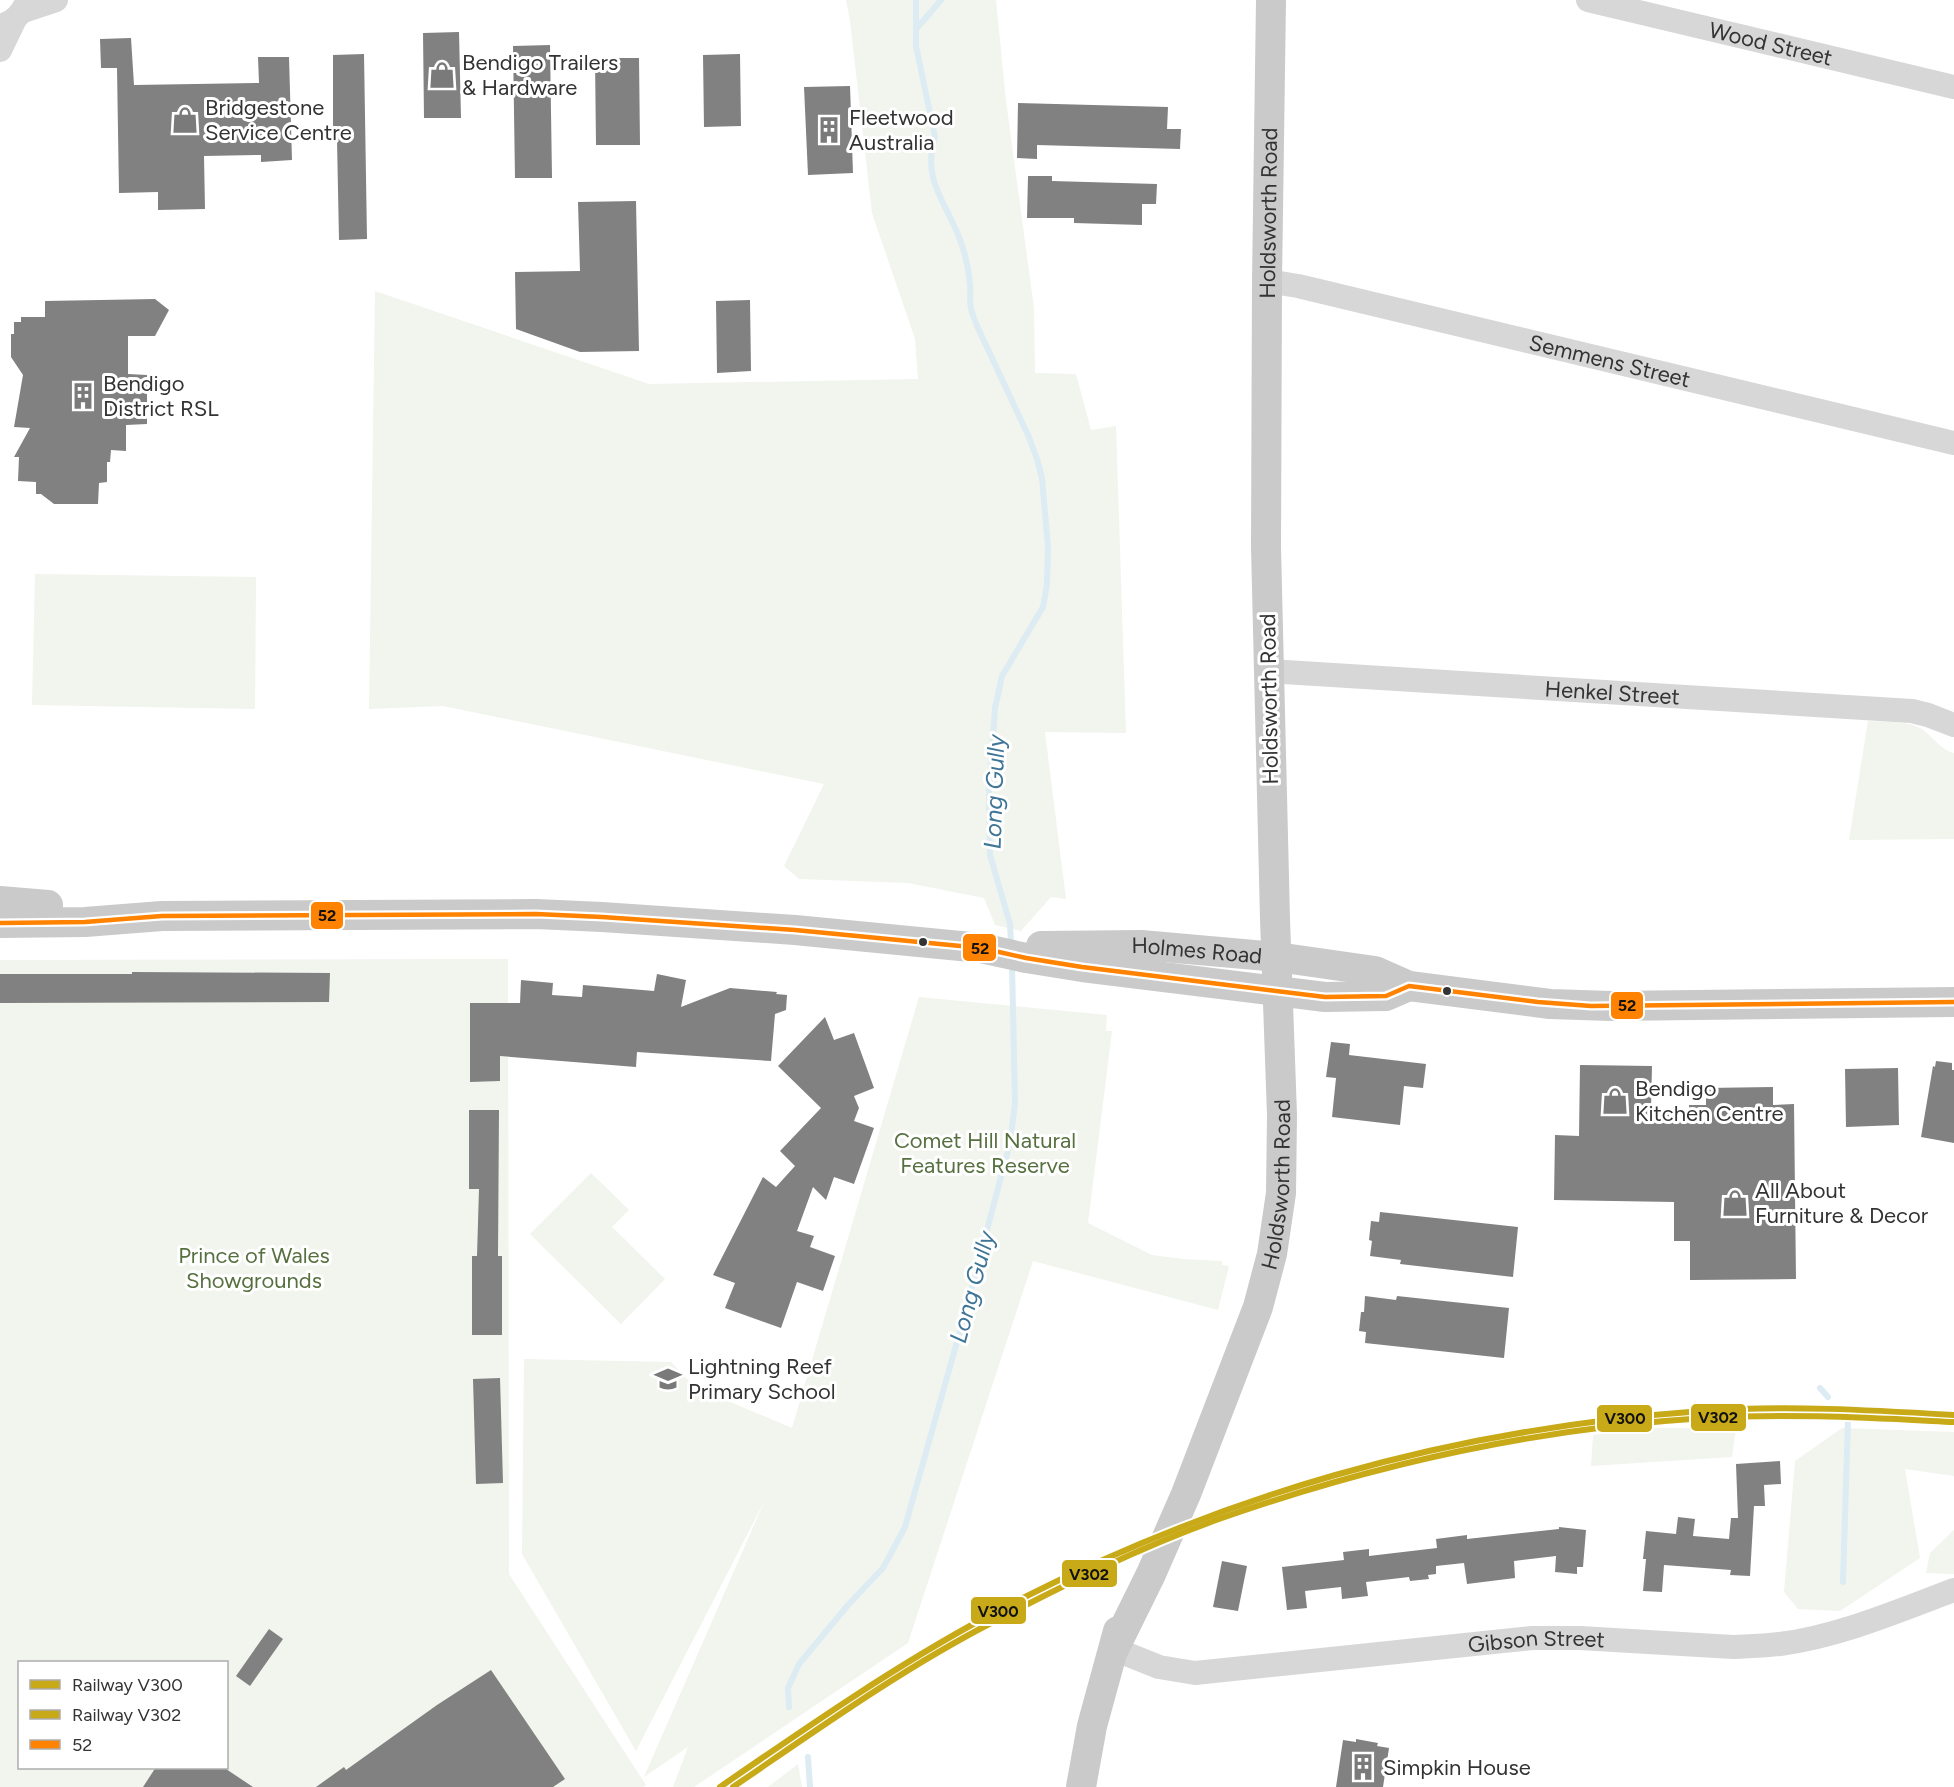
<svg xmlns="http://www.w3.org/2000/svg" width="1954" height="1787" font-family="Figtree,sans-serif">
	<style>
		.green { fill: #f1f5ed; fill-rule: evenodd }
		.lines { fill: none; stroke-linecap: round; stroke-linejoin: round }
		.stream { stroke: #ddebf3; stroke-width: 6 }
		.building { fill: #818181 }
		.minor { stroke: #d7d7d7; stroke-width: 24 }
		.major { stroke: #cacaca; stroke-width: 30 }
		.bus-1-casing { stroke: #fff; stroke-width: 9 }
		.bus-1 { stroke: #ff8200; stroke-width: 4.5 }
		.rail-1-casing { stroke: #fff; stroke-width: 10 }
		.rail-2-casing { stroke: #fff; stroke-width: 10 }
		.rail-1 { stroke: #c8aa18; stroke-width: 6 }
		.rail-2 { stroke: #c8aa18; stroke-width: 6 }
		.bus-dot { fill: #333; stroke: #fff; stroke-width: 2 }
		.labels { text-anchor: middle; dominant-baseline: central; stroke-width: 6; stroke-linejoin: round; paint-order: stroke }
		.street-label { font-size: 22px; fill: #333; stroke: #fff }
		.poi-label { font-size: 22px; fill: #333; stroke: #fff; text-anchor: start }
		.park-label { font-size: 22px; fill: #56703f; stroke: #fff }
		.water-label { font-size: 24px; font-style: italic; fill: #3f7597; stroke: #fff }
		.line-badge { stroke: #fff; stroke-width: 2 }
		.pale-badge-label { font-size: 16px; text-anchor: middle; font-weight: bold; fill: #111 }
	</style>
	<rect width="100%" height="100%" fill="#fff"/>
	<g class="green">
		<path d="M846,0h150l10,101 28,207 1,65 41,1 15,56 25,-4 10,307 -81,-1 21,167 -15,-2 -30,34 -26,-6 -11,-27 -76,-15 -109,-4 -15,-13 40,-82 -381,-78 -74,3 6,-418 274,93 269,-5 -3,-40 -43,-126 -22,-192z"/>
		<path d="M35,574l221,3 -1,132 -223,-4z"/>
		<path d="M1868,721c17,1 37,-1 52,7 12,7 20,22 34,25v86l-105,1z"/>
		<path d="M508,959l1,615 137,211 -3,2h-643v-827zM20,1662h206v106h-206z"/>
		<path d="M919,997l188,18 -1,16h6l-24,192 64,32 31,4 39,2v4l7,1 -11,44 -185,-49 -125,382 -214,144h-21l15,-40 -44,30 121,-277 -129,251 -114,-197 2,-195 147,3 24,25 97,41z"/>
		<path d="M591,1173l38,37 -17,17 53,52 -44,45 -91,-90z"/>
		<path d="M1652,1428h84l-4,29 -141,9 2,-31z"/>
		<path d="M1842,1428l112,4v44l-49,-7 15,89 -80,53 -42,-2 -14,-17 11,-131z"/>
		<path d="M1954,1530v44l-28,-1 4,-20z"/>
		<path d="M798,1764l4,23h-34z"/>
	</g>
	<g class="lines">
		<g class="stream">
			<path d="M916,0v46l19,91c-15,49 18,71 29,115 3,10 5,21 6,32 1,8 -1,16 1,24 1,6 4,12 6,18l51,109 9,24 5,19 6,69 -1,37 -4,23 -41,69 -7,32 -6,84 1,63 20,69 1,21"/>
			<path d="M917,28l24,-28"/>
			<path d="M1820,1388l8,9"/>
			<path d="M1843,1582l5,-163"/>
			<path d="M789,1707l-1,-19 11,-24 49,-59 35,-37 22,-41 57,-203 48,-181 5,-40 -3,-139"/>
			<path d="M808,1757l2,30"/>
		</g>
	</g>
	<g class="building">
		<path d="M459,32l2,86h-37l-1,-85z"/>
		<path d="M131,38l3,47 125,-2 -1,-26h31l3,103 -31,2v-7l-57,1 1,53 -47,1v-18l-39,1 -2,-125h-16l-1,-29z"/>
		<path d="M550,45l2,133h-37l-2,-132z"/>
		<path d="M364,54l3,185 -28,1 -2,-100h-4v-85z"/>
		<path d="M740,54l1,72 -37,1 -1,-72z"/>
		<path d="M595,58h44l1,87h-44z"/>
		<path d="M850,86l3,87 -45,2 -4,-88z"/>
		<path d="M1018,103l150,4 -1,22h14l-1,20 -143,-4v14l-20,-1z"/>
		<path d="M1028,176h24v5l105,3 -1,20h-14v21l-68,-2v-5h-47z"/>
		<path d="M636,201l3,150 -59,1 -64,-23 -1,-57 65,-1 -2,-69z"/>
		<path d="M155,299l14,11 -14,26h-27v38l19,1v49l-21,1v26l-15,-1 -1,12h-3v20l-8,1 -1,21h-44l-13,-10h-5v-12l-18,-1 1,-24h-5l16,-29 -16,-1 9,-52 -12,-18v-23h3v-12h7v-5h24v-16z"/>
		<path d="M750,300l1,71 -34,2 -1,-72z"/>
		<path d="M132,972l198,1 -1,29 -329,1v-29h132z"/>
		<path d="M657,974l29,6 -5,27 49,-19 47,4 -1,2 11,1 -1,15 -11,4 -4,47 -134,-9 -1,15 -136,-11v25l-30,1v-79h50l1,-23 32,3 -1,12 30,2 1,-12 71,6z"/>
		<path d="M825,1017l9,23 20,-7 20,55 -20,8 5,12 -5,13 20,7 -20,56 -20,-7 -8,23 -13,-13 -16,44 17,5 -4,11 25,9 -12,35 -26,-9 -16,46 -56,-20 10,-25 -22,-8 50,-98 13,10 19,-21 -15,-15 41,-43 -43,-42z"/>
		<path d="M1331,1042l19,2 -1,11 77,9 -3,24 -19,-2 -4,39 -68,-8 4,-39 -10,-1z"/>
		<path d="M1936,1061l16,2v7h2v73l-33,-6 12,-71 2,1z"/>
		<path d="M1580,1065l72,1 -1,44h38v-5h17v-17l67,-1v18l21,-1 2,175 -106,1v-39h-16v-39l-120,-2 1,-65 24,1z"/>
		<path d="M1898,1068l1,57 -53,2 -1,-58z"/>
		<path d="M469,1110h30l-1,146h4v79h-30v-79h5l2,-67h-10z"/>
		<path d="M1380,1212l138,15 -5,50 -113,-13 1,-4 -31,-4 2,-15 -3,-1 2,-19 8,1z"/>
		<path d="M1365,1296l31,4 1,-4 112,12 -5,50 -139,-15 1,-11 -7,-1 2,-19h3z"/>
		<path d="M500,1378l3,105 -27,1 -3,-105z"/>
		<path d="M1780,1461l1,23 -17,1 1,21h-11l-4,70 -20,-1 1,-5 -67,-5 -2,27 -19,-1 3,-32h-3l3,-28 30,3 2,-17 17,2 -2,17 36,3 2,-21h7l-2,-54z"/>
		<path d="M1559,1527l27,3 -3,37h-6v7l-22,-2 1,-16 -42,5 1,17 -48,6 -3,-21 -28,3v8l-8,1 1,4 -19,2 -1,-4 -43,5 2,14 -26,3 -1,-12 -36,4 2,17 -20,2 -5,-43 62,-7 -1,-8 26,-3v7l68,-8 -1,-9 31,-4v4l92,-10z"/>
		<path d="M1222,1561l25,5 -9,45 -25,-4z"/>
		<path d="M269,1629l14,10 -33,47 -14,-10z"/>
		<path d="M491,1670l74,109 -12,8h-237l28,-20 2,3 91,-65z"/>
		<path d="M1356,1739l22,4 -1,3 12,2 -6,39h-47l7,-47 13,2z"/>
		<path d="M156,1767h67l30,20h-110z"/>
	</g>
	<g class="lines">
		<g class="minor">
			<path id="s1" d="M1588,0l366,87"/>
			<path d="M23,11l33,-11"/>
			<path d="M0,26c15,-4 22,-13 28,-26"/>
			<path d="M0,50l15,-31"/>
			<path id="s2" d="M1267,281l31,5 656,157"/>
			<path id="s3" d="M1268,671l644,40 16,4 26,10"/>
			<path id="s4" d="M1114,1649l45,18 36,6 337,-35h48l153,9c16,-1 32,-1 47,-3 60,-8 118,-33 174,-54"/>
		</g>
		<g class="major">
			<path d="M0,901l48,4"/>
			<path d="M0,923l85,-1 77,-6 374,-2 66,3 193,13 186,18 45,10 56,9 243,30 61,-1 23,-10"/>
			<path id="s5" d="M1041,946l100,-1 136,12 98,14 34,15 141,18 61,2 343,-4"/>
			<path id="s6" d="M1114,1649l37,-75 35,-80 72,-187 14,-53 9,-61 1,-78 -7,-196 -9,-372 1,-266 4,-281"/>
			<path d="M1081,1787l11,-61 26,-95"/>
		</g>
		<defs>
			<path id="bus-1" d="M0,923l85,-1 77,-6 374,-2 66,3 193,13 186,18 45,10 56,9 243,30 61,-1 23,-10 129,16 53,4 363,-4"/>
		</defs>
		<use href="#bus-1" class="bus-1-casing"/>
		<use href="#bus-1" class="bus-1"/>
		<defs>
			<path id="rail-1" d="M720,1787c87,-60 175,-121 268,-171 226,-120 460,-187 714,-205 84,-6 168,-1 252,4"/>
			<path id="rail-2" d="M733,1787c85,-58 169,-118 260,-165 73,-38 148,-75 226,-103 156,-55 321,-91 486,-101 83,-5 166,0 249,4"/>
		</defs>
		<use href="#rail-1" class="rail-1-casing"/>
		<use href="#rail-2" class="rail-2-casing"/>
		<use href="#rail-1" class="rail-1"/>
		<use href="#rail-2" class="rail-2"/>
	</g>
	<defs>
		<symbol id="shop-bare" viewBox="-9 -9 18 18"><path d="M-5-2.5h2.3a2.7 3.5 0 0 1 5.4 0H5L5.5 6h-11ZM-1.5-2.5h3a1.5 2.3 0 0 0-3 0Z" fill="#7a7a7a" stroke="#fff" stroke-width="2.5" paint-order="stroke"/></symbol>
		<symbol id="building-bare" viewBox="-9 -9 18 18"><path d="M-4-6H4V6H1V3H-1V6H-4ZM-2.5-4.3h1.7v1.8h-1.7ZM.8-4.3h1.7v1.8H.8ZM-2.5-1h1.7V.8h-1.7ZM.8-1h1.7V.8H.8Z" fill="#7a7a7a" stroke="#fff" stroke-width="2.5" paint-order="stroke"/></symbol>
		<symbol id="school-bare" viewBox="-9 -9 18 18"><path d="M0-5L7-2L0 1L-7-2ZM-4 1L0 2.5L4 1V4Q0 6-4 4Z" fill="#7a7a7a" stroke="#fff" stroke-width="2.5" paint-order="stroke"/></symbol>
	</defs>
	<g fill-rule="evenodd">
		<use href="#shop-bare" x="423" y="56" width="38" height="38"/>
		<use href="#shop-bare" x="166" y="101" width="38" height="38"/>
		<use href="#building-bare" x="810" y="111" width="38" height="38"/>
		<use href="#building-bare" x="64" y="377" width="38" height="38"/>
		<use href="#shop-bare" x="1596" y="1082" width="38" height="38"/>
		<use href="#shop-bare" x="1716" y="1184" width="38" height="38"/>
		<use href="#school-bare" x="649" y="1360" width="38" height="38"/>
		<use href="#building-bare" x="1344" y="1748" width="38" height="38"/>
	</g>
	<g class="bus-dot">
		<circle cx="923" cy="942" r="5"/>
		<circle cx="1447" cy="991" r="5"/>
	</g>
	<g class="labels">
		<g class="street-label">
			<text stroke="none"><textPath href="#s1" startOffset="188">Wood Street</textPath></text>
			<text stroke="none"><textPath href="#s6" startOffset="1468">Holdsworth Road</textPath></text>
			<text stroke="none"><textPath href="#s2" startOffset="352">Semmens Street</textPath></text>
			<text stroke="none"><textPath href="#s3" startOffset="345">Henkel Street</textPath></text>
			<text transform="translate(1269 699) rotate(-91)">Holdsworth Road</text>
			<text stroke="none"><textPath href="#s5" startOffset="156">Holmes Road</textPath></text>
			<text stroke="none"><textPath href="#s6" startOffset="496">Holdsworth Road</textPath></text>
			<text stroke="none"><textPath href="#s4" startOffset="428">Gibson Street</textPath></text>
		</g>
		<g class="poi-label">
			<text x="462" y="62">Bendigo Trailers<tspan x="462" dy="25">&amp; Hardware</tspan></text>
			<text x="205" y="107">Bridgestone<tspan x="205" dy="25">Service Centre</tspan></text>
			<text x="849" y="117">Fleetwood<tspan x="849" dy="25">Australia</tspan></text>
			<text x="103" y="383">Bendigo<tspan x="103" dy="25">District RSL</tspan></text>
			<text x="1635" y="1088">Bendigo<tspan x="1635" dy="25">Kitchen Centre</tspan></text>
			<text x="1755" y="1190">All About<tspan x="1755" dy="25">Furniture &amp; Decor</tspan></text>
			<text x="688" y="1366">Lightning Reef<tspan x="688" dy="25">Primary School</tspan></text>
			<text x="1383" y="1767">Simpkin House</text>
		</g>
		<g class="park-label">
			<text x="985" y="1140">Comet Hill Natural<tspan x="985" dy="25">Features Reserve</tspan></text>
			<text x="254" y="1255">Prince of Wales<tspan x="254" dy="25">Showgrounds</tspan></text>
		</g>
		<g class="water-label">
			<text transform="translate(994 792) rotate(-88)">Long Gully</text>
			<text transform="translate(972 1287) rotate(-75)">Long Gully</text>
		</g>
	</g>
	<g class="line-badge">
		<rect x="310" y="901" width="34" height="29" rx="6" fill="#ff8200"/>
		<rect x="962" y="933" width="35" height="29" rx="6" fill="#ff8200"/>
		<rect x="1610" y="991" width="34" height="29" rx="6" fill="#ff8200"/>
		<rect x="1690" y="1403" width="57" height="29" rx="6" fill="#c8aa18"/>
		<rect x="1596" y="1404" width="57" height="29" rx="6" fill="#c8aa18"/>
		<rect x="1061" y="1559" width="57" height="29" rx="6" fill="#c8aa18"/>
		<rect x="970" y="1596" width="57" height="29" rx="6" fill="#c8aa18"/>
	</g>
	<g class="pale-badge-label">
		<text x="327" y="921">52</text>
		<text x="980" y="954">52</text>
		<text x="1627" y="1011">52</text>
		<text x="1718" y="1423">V302</text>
		<text x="1625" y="1424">V300</text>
		<text x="1089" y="1580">V302</text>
		<text x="998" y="1617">V300</text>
	</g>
	<rect x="18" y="1661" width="210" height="108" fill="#ffffff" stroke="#adadad" stroke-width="1.5"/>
	<rect x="30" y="1680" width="30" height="9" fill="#c8aa18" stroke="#adadad" stroke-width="1.5"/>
	<text x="72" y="1691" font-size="18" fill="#333333">Railway V300</text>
	<rect x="30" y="1710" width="30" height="9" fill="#c8aa18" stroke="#adadad" stroke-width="1.5"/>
	<text x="72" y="1721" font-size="18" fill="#333333">Railway V302</text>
	<rect x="30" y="1740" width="30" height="9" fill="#ff8200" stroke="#adadad" stroke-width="1.5"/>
	<text x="72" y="1751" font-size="18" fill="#333333">52</text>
</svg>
